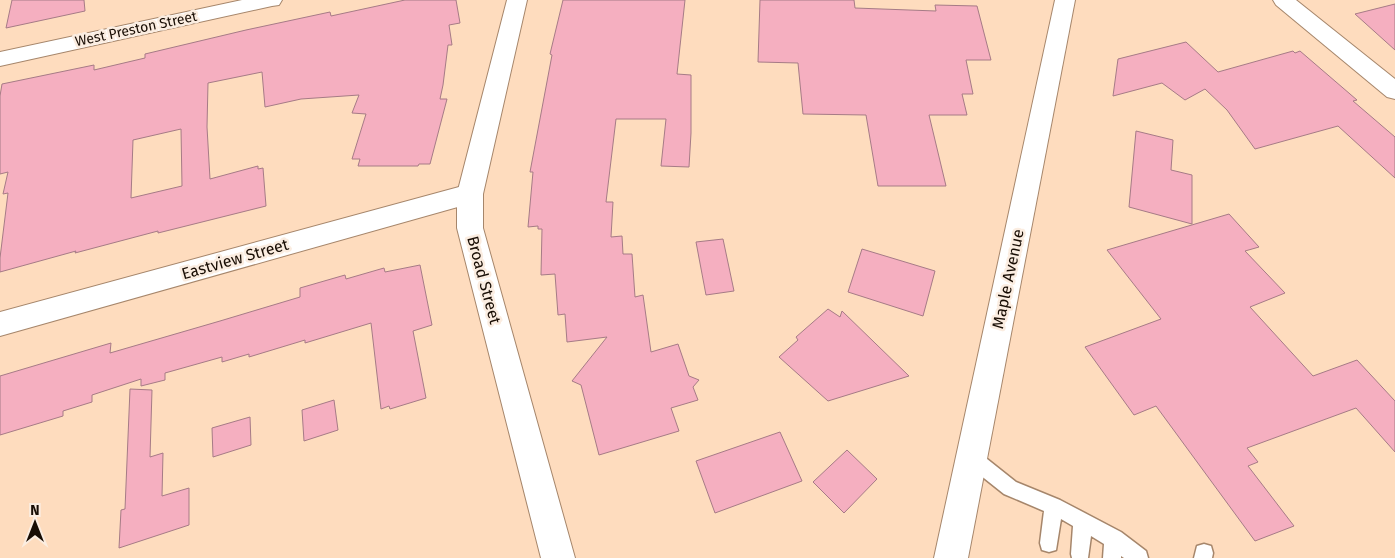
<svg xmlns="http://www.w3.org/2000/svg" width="1395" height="558" font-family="'Fira Sans',sans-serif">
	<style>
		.building { fill: #f5afc0; stroke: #a67b86; fill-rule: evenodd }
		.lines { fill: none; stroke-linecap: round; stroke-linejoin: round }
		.lane-casing { stroke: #a6866b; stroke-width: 3 }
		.street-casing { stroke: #a6866b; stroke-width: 2 }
		.secondary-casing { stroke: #a6866b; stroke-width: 2 }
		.lane { fill: #fff; fill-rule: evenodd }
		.street { fill: #fff; fill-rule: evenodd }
		.secondary { fill: #fff; fill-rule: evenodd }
		.labels { text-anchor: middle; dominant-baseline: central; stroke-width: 5; stroke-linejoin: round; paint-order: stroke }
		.far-street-label { font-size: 14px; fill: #180d04; stroke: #fbede1 }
		.street-label { font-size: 16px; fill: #180d04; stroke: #fbede1 }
	</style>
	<rect width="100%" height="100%" fill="#fedcbe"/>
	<g class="building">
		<path d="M12,0h72l1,11 -79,17z"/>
		<path d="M405,0h51l4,23 -11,2 3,20h-4l-5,40 -3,14h7l-17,65h-11l-1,2h-60l2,-7h-8l14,-45 -14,-1 7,-18 -58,4 -36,8 -3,-35 -54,11 -1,44 3,52 48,-13v3l5,-1 3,38 -108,27v-2l-83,22 1,-2 -76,21v-14l8,-65 -5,1 5,-22 -8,2v-78l2,-12 92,-19v5l51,-12v-4l101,-24 84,-18 1,4zM181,129l1,57 -51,12 2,-58z"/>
		<path d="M563,0h122l-8,74 14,1v58l-2,34 -28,-1 5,-47h-50l-10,83h7l-2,35 11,-1 1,18h9l3,43 8,-2 8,57 27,-8 11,32 10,4 -6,7 5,13 -27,8 8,23 -80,24 -18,-70 -9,-4 35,-44 -40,5 -2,-28 -7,1 -3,-41 -14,1 1,-46h-4v-3l-10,1 5,-55h-3l22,-117 -2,-1z"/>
		<path d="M760,0h94l1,8 81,3 -1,-6 42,1 14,54h-25l7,34h-11l5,21h-38l17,71h-68l-12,-71 -63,-1 -5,-51 -40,-1z"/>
		<path d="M1395,4v46l-40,-36z"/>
		<path d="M1186,42l32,30 75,-21 2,2 5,-2 57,49 -4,1 42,36v41l-57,-52 -83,23 -28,-39 -22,-21 -20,11 -23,-17 -49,13 5,-37z"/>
		<path d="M1136,131l37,9 -2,30 21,5v49l-63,-17z"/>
		<path d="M1229,214l30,33 -14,4 40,42 -35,14 63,69 44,-16 38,41v51l-39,-44 -109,40 11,14 -10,4 46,60 -39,15 -99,-135 -22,9 -49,-68 76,-28 -54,-69z"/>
		<path d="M723,239l11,52 -28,4 -10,-53z"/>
		<path d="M862,249l73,22 -12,45 -75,-24z"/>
		<path d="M420,265l12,60 -19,6 13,67 -36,11 -1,-3 -8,3 -10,-86 -66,20v-3l-56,17v-3l-27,8v-5l-57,16v7l-24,6v-7l-49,16v7l-29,9v5l-63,19v-59l111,-33 -1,10 110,-32 80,-24v-9l45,-13 1,4 38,-11 1,4z"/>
		<path d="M828,309l12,8 2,-6 67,65 -81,25 -49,-44 19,-17 -2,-3z"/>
		<path d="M130,389l22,1 -2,67 13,-4 -1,43 27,-8v37l-70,23 2,-38 4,-1z"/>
		<path d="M334,400l4,30 -34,11 -2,-31z"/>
		<path d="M250,417l1,28 -38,12 -1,-29z"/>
		<path d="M780,432l22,49 -87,32 -19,-52z"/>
		<path d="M847,450l30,29 -33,34 -31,-31z"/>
	</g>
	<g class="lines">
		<defs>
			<g id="lane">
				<path d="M971,449l6,2 39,31 44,18 61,32 25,19 2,7h-24l-3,-2v2h-18l1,-14 -13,-8 -3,22h-16l-1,-4 2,-28 -12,-7 -5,31 -7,2 -7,-2 -2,-7 4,-32 -40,-17 -39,-31 -3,-6 3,-6z"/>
				<path d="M1204,544l7,2 2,7 -1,5h-18l3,-12z"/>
			</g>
			<g id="street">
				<path d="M1273,0h23l99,79v20l-8,-2 -111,-92z"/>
				<path d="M470,184l9,3 4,7 -4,7 -479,135v-24z"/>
			</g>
			<g id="secondary">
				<path d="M242,0h40l-3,5 -7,1 -272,60v-14z"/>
				<path d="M507,0h20l-44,194v34l92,330h-34l-84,-330v-34z"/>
				<path d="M1055,0h20l-107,558h-34z"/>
			</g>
		</defs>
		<use href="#lane" class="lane-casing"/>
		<use href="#street" class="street-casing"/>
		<use href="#secondary" class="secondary-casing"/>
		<use href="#lane" class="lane"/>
		<use href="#street" class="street"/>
		<use href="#secondary" class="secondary"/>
	</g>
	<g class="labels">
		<g class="far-street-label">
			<text transform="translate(136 29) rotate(-12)">West Preston Street</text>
		</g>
		<g class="street-label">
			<text transform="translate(235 259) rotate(-16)">Eastview Street</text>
			<text transform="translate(1008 279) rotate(-78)">Maple Avenue</text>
			<text transform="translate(484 280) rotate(75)">Broad Street</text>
		</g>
	</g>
	<g transform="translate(35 523)" stroke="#fbede1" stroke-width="4" paint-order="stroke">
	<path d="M0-4L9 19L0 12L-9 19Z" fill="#180d04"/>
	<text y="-8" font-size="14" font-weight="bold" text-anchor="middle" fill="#180d04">N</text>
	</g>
</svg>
